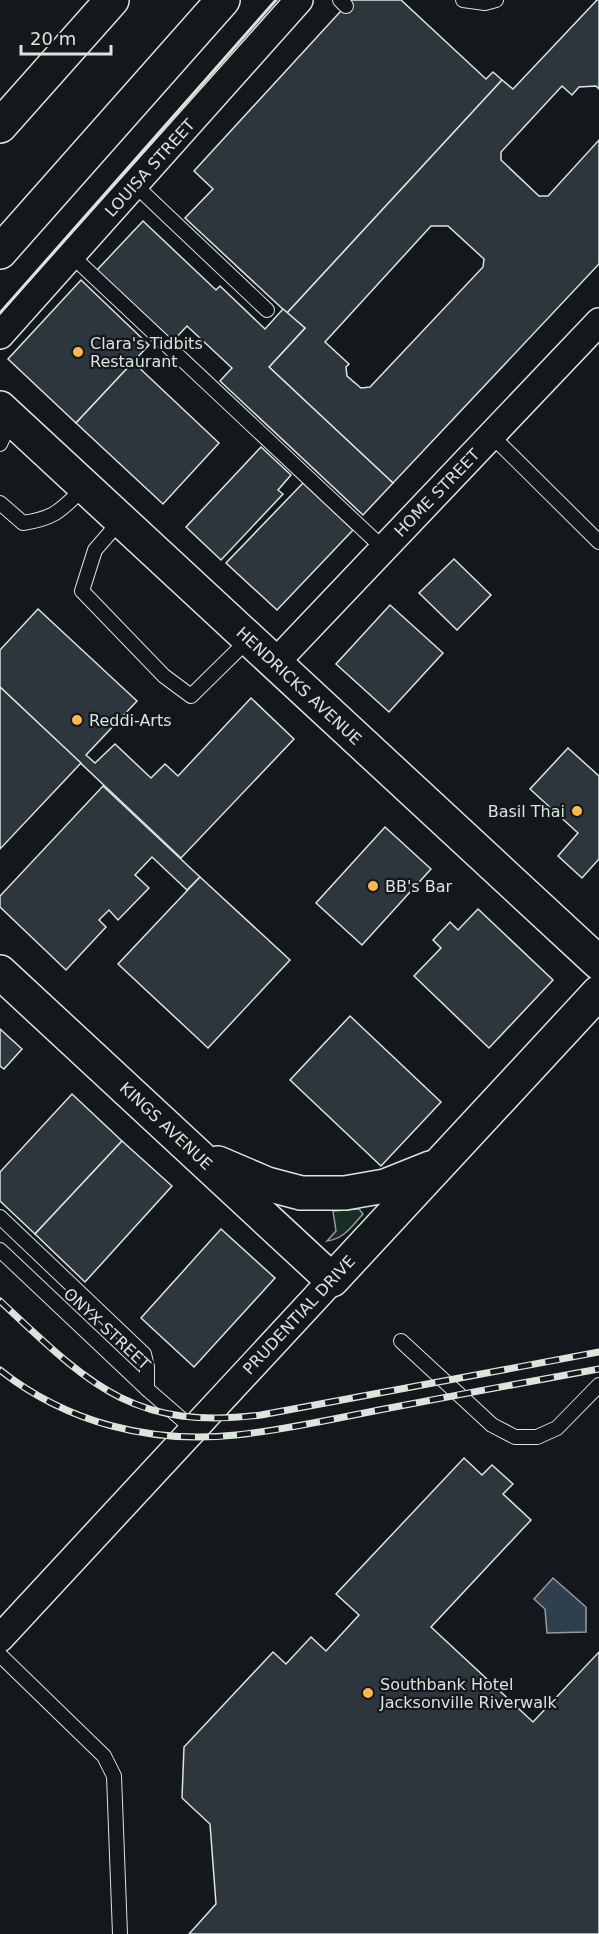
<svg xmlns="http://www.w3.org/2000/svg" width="599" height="1934" font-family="'DejaVu Sans',sans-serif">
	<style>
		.green { fill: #1a2d24; stroke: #939e99; stroke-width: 1.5 }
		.water { fill: #2f3f4d; stroke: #939e99; stroke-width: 1.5 }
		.building { fill: #2c363c; stroke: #d8e6dc; stroke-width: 1.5; fill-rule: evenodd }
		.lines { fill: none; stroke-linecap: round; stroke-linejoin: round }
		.service-casing { stroke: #d8e6dc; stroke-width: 16 }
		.minor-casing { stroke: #d8e6dc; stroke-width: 30 }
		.primary-casing { stroke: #d8e6dc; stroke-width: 36 }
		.motorway-casing { stroke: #d8e6dc; stroke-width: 36 }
		.service { stroke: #14181c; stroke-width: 14 }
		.minor { stroke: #14181c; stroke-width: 27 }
		.primary { stroke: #14181c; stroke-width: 33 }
		.motorway { stroke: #14181c; stroke-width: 33 }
		.rail-casing { stroke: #d8e6dc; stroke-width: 7 }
		.rail { stroke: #14181c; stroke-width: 4.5; stroke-dasharray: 14; stroke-linecap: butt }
		.wall { stroke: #d8e6dc; stroke-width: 3 }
		.poi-dot { fill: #ffb74d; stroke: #14181c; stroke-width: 2 }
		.labels { text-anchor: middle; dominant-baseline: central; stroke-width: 4.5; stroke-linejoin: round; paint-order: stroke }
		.street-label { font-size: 16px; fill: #d8e6dc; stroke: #14181c }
		.poi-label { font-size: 16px; fill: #d8e6dc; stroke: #14181c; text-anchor: start }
	</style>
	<rect width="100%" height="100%" fill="#14181c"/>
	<path class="green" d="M359,1209l4,5c-11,12 -19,25 -36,27l9,-10 -3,-20z"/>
	<path class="water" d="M553,1578l33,29v25l-39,1 -2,-24 -11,-10z"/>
	<g class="building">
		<path d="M351,0h50l85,79 7,-7 9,8 -215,233 -102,-95 28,-29 -19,-18z"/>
		<path d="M597,0h2v89l-3,-3 -17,1 -7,8 -10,-9 -61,66v8l38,36h9l51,-56v124l-206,219 -124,-116 36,-39 -18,-15 215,-233 11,9zM431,226h17l36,33 -1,8 -113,120 -9,1 -14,-12 -1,-9 3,-3 -24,-22z"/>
		<path d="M143,221l73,69 4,-4 45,43 18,-20 22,19 -36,39 124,116 -30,32 -143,-134 12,-13 -45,-42 -14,15 -76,-71z"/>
		<path d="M81,280l68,65 -73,78 -68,-64z"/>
		<path d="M133,362l86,81 -56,61 -87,-81z"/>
		<path d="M261,447l30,28 -13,15 5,4 -62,66 -35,-33z"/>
		<path d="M303,483l50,47 -76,80 -51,-47z"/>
		<path d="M454,559l37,36 -34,35 -38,-37z"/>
		<path d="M390,605l53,48 -54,59 -53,-48z"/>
		<path d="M38,609l99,92 -51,54 9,8 20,-19 36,34 14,-14 13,12 73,-78 43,41 -113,119 -181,-171v-37z"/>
		<path d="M0,687l81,76 -81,86z"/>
		<path d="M568,748l31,28v83l-17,19 -24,-22 20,-23 -48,-44z"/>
		<path d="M103,786l97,91 -13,13 -35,-33 -17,18 14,13 -31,32 -9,-10 -10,10 7,7 -40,43 -66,-63v-11z"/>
		<path d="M385,827l46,42 -69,76 -46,-42z"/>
		<path d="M200,877l90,83 -82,88 -90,-84z"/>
		<path d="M478,909l75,71 -64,68 -75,-72 27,-28 -8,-8 17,-18 8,8z"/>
		<path d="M350,1016l91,86 -60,64 -91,-86z"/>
		<path d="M0,1029l22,20 -18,20 -4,-3z"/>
		<path d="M72,1094l50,47 -87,93 -35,-33v-29z"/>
		<path d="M122,1141l50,45 -87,96 -50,-48z"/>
		<path d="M221,1229l54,49 -81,89 -53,-49z"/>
		<path d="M464,1458l18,17 10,-10 21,19 -10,10 28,26 -100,107 102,95 66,-70v282h-410l27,-30 -6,-80 -28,-26 2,-51 89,-95 13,12 25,-27 15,14 33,-36 -23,-21z"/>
	</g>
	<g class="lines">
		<defs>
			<g id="service">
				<path d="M340,0l6,6"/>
				<path d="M463,0l22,3 11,-3"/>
				<path d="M135,185l132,125"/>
				<path d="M72,256l312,293"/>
				<path d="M491,435l108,107"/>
				<path d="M0,444l12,-25"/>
				<path d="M0,503l23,20c34,-5 38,-14 62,-36"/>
				<path d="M121,520l-26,30 -13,41 82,85 27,20 58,-57"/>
				<path d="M0,1217l144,137 3,13v22"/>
				<path d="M0,1250l147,139 46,40"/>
				<path d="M401,1341l91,84 23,12h22l20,-9 42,-43"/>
				<path d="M0,1655l104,101 10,20 6,158"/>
			</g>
			<g id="minor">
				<path d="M0,335l299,-335"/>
				<path d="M275,663l324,-341"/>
				<path d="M0,1638l332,-358"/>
			</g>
			<g id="primary">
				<path d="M0,408l599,555"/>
				<path d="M0,972l332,308 267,-288"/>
				<path d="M218,1163l49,21 34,9h44l40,-7 45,-18"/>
			</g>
			<g id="motorway">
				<path d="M0,126l112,-126"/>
				<path d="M0,252l223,-252"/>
			</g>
		</defs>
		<use href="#service" class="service-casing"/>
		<use href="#minor" class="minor-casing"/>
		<use href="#primary" class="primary-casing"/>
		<use href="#motorway" class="motorway-casing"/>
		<use href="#service" class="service"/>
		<use href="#minor" class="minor"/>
		<use href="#primary" class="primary"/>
		<use href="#motorway" class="motorway"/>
		<defs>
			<g id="rail">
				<path d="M0,1301c88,82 132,130 261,114l338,-63"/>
				<path d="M0,1370c67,53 151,74 236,65 48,-5 96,-16 143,-25 73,-14 147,-28 220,-41"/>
			</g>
		</defs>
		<use href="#rail" class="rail-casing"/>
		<use href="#rail" class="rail"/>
		<path class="wall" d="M0,313l276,-313"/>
	</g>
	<g class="poi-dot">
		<circle cx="78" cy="352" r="6"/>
		<circle cx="77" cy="720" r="6"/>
		<circle cx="577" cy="811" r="6"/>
		<circle cx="373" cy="886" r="6"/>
		<circle cx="368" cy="1693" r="6"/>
	</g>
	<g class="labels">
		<g class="street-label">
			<text transform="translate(150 168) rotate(-48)">LOUISA STREET</text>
			<text transform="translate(437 493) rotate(-46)">HOME STREET</text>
			<text transform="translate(299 686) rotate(43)">HENDRICKS AVENUE</text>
			<text transform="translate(166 1126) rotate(43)">KINGS AVENUE</text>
			<text transform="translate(299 1315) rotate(-47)">PRUDENTIAL DRIVE</text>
			<text transform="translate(107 1329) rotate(43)">ONYX STREET</text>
		</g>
		<g class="poi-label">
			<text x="90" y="343">Clara's Tidbits<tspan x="90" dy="18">Restaurant</tspan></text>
			<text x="89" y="720">Reddi-Arts</text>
			<text x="565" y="811" text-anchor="end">Basil Thai</text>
			<text x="385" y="886">BB's Bar</text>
			<text x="380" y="1684">Southbank Hotel<tspan x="380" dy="18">Jacksonville Riverwalk</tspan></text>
		</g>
	</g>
	<path d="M21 45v9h90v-9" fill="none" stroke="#d8e6dc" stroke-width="3"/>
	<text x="30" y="45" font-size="18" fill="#d8e6dc" stroke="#14181c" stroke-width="4.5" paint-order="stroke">20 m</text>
</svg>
